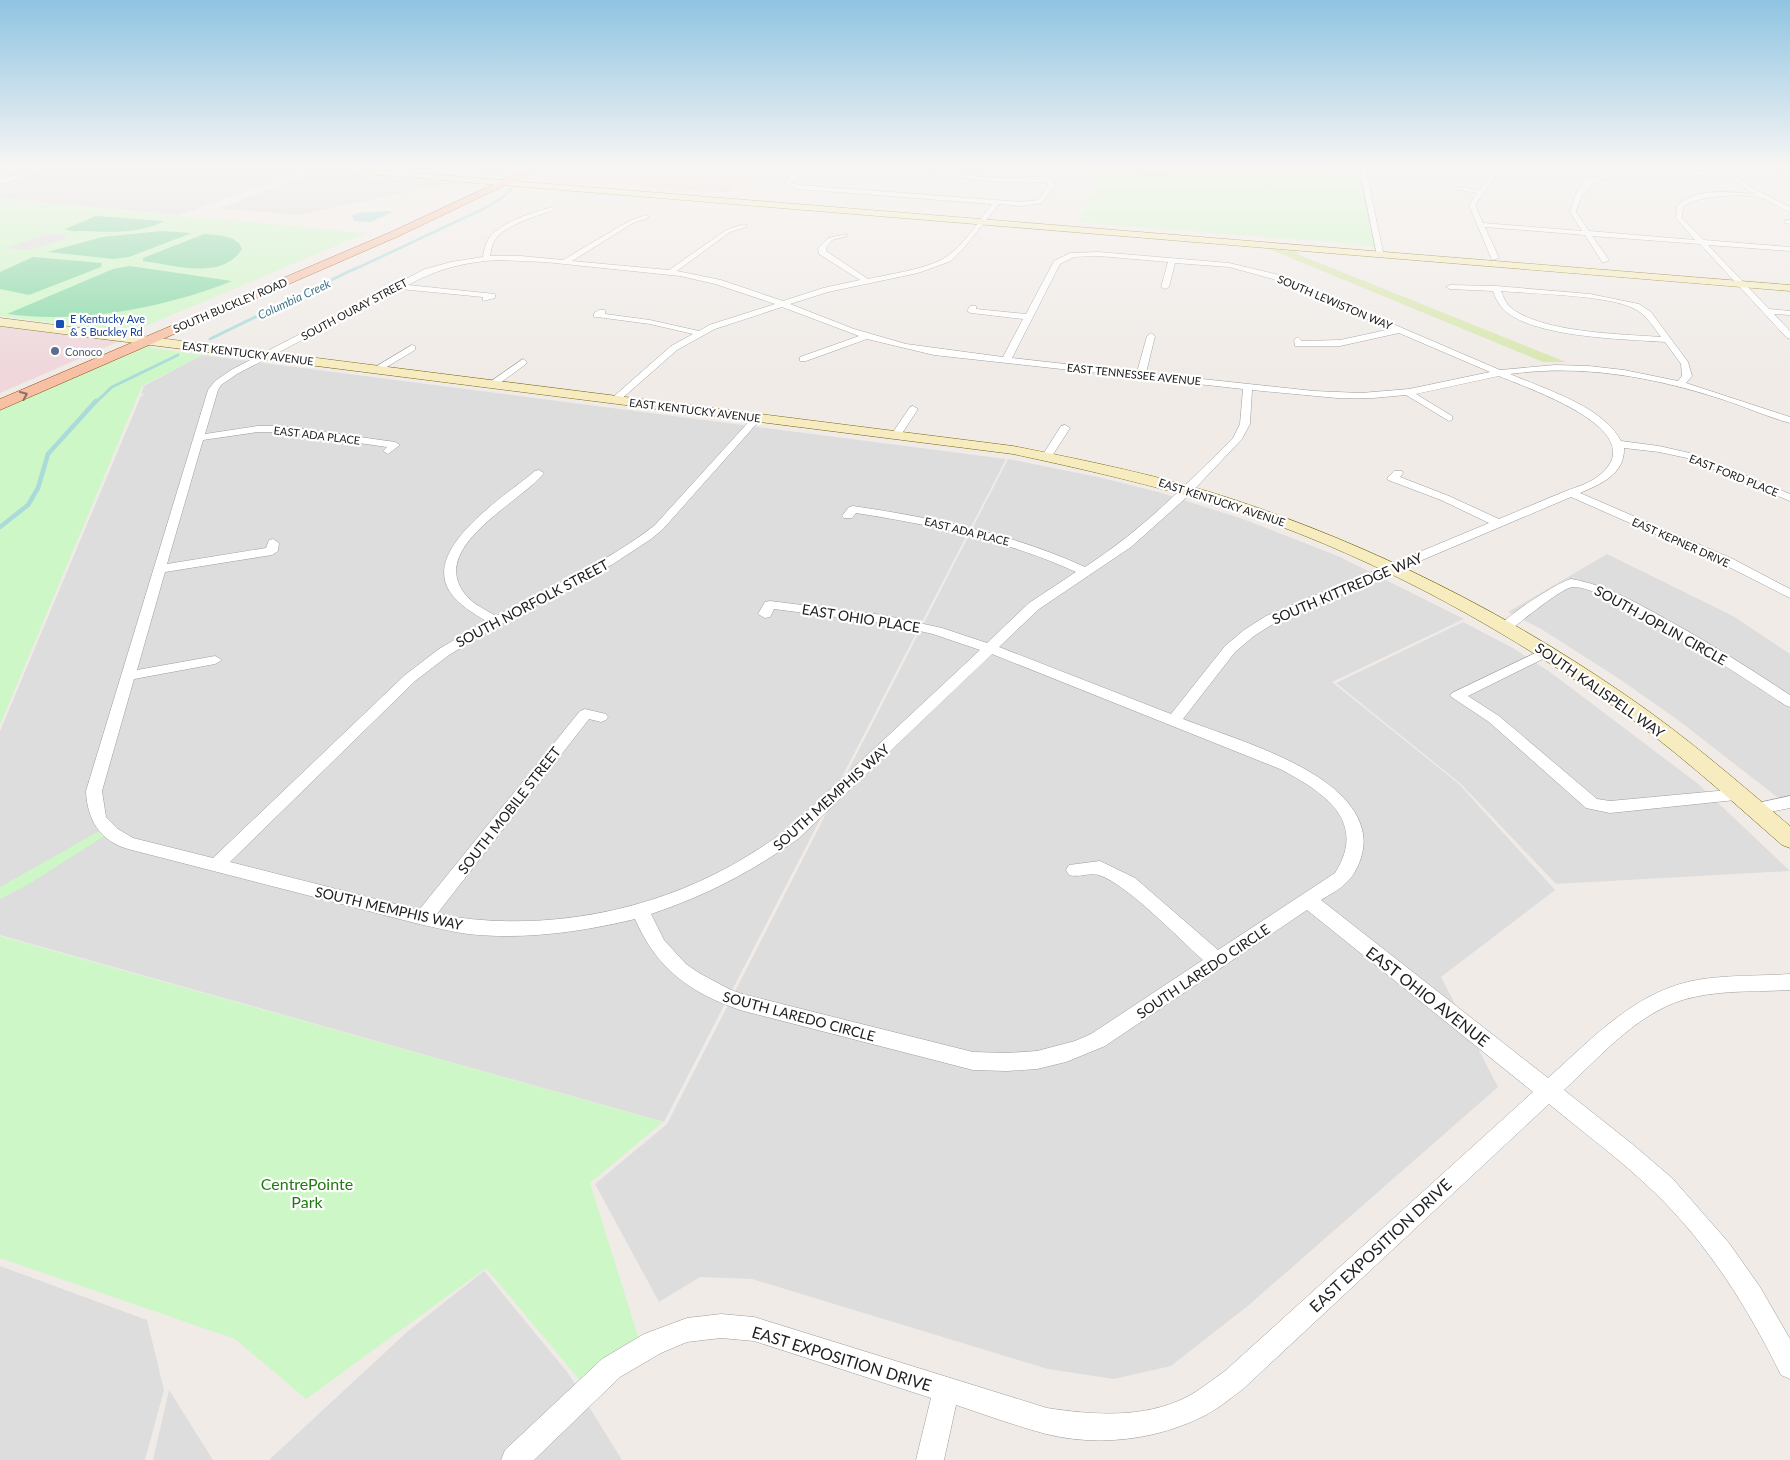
<svg xmlns="http://www.w3.org/2000/svg" width="1790" height="1460" font-family="Lato,sans-serif">
	<style>
		.residential { fill: #dedddd }
		.commercial { fill: #efd7dc }
		.grass { fill: #d8e7b0 }
		.park { fill: #cef7c7 }
		.pitch { fill: #8adaa8 }
		.parking { fill: #dcdcdc }
		.water { fill: #aadbda }
		.lines { fill: none; stroke-linecap: round; stroke-linejoin: round }
		.stream-far2 { stroke: #aadbda; stroke-width: 2.5 }
		.stream-far1 { stroke: #aadbda; stroke-width: 3 }
		.stream { stroke: #aadbda; stroke-width: 4.5 }
		.street-casing { stroke: #9d9d9d; stroke-width: 1 }
		.secondary-casing { stroke: #73660b; stroke-width: 1 }
		.primary-casing { stroke: #934509; stroke-width: 1 }
		.street { fill: #fff; fill-rule: evenodd }
		.secondary { fill: #f6ecbf; fill-rule: evenodd }
		.primary { fill: #f7c0a5; fill-rule: evenodd }
		.oneway { stroke: #8c7062 }
		.transit-dot { fill: #1a4fb4; stroke: #fff; stroke-width: 2 }
		.service-dot { fill: #5c6f8a; stroke: #fff; stroke-width: 2 }
		.labels { text-anchor: middle; dominant-baseline: central; stroke-width: 4.5; stroke-linejoin: round; paint-order: stroke }
		.far-street-label { font-size: 11px; fill: #202020; stroke: #fff }
		.far-transit-label { font-size: 11px; fill: #164399; stroke: #fff; text-anchor: start }
		.far-service-label { font-size: 11px; fill: #4e5e75; stroke: #fff; text-anchor: start }
		.far-water-label { font-size: 12px; font-style: italic; fill: #44798c; stroke: #fff }
		.street-label { font-size: 14px; fill: #202020; stroke: #fff }
		.near-street-label { font-size: 16px; fill: #202020; stroke: #fff }
		.near-park-label { font-size: 16px; fill: #227a12; stroke: #fff }
	</style>
	<rect width="100%" height="100%" fill="#f0ebe7"/>
	<g class="residential">
		<path d="M0,166h255l41,5 -18,9 -100,35 -178,-17v-3l26,-8 -26,7z"/>
		<path d="M318,172l133,11 -154,32 -77,-7 54,-20 14,-8z"/>
		<path d="M202,355l804,104 -342,663 -664,-187v-204l141,-335 5,-2h-5l3,-8z"/>
		<path d="M1008,459l90,18 60,15 85,27 95,37 126,63 -132,63 127,102 96,106 -114,87 57,110 -249,218 -78,61 -57,13 -66,-10 -296,-90 -52,-2 -41,25 -64,-118 72,-60z"/>
		<path d="M1607,554l126,62 57,38v153l-112,-87 -60,-42 -77,-49 -33,-17z"/>
		<path d="M1463,622l50,26 37,24 147,111 93,88 -234,13 -95,-100 -125,-101z"/>
		<path d="M0,1266l147,54 17,70 -19,70h-145z"/>
		<path d="M484,1271l84,102 54,87h-353l139,-129z"/>
		<path d="M169,1390l44,70h-60z"/>
	</g>
	<g class="commercial">
		<path d="M398,166h369l-40,27z"/>
		<path d="M0,322l127,16 -127,55z"/>
	</g>
	<g class="grass">
		<path d="M1764,166h26v20z"/>
		<path d="M1269,249l30,3 -2,2 269,108h-23z"/>
	</g>
	<g class="park">
		<path d="M1212,166l12,3 57,-2 82,5 17,77 -15,-4 -285,-23 -3,2 21,-44 -30,-13z"/>
		<path d="M0,199l366,34 -230,97 -16,2 -120,-16z"/>
		<path d="M147,341l4,7 51,7 -60,31 -142,339v-320z"/>
		<path d="M105,828l4,5 -80,51 -29,15v-12z"/>
		<path d="M0,936l663,186 -73,61 52,166 -54,41 -102,-122 -180,131 -71,-60 -235,-81z"/>
	</g>
	<g class="pitch">
		<path d="M1136,166l34,2 -4,9 -34,-3z"/>
		<path d="M96,216l68,5c-24,13 -54,11 -80,10 -6,0 -14,1 -19,-2z"/>
		<path d="M162,231l30,2 -63,24 -15,2 -66,-7 54,-15z"/>
		<path d="M204,234c12,1 34,1 38,15 -20,32 -68,16 -99,12v-3z"/>
		<path d="M33,257l69,6 -1,4 -72,28 -29,-6v-17z"/>
		<path d="M130,266l102,15c-67,27 -153,43 -225,33l106,-45z"/>
	</g>
	<path class="parking" d="M55,234l13,1 -4,2 4,1 -32,10 -11,2 -19,-2 38,-13z"/>
	<g class="water">
		<path d="M504,166l-17,6 -63,-5 1,-1z"/>
		<path d="M388,211l5,1 -23,10 -15,-1 -3,-5 5,-3z"/>
	</g>
	<g class="lines">
		<g class="stream-far2">
			<path d="M485,174l15,-2"/>
			<path d="M353,270l130,-61 19,-11 9,-9"/>
		</g>
		<g class="stream-far1">
			<path d="M210,339l146,-71"/>
			<path d="M95,403l17,-16 66,-32"/>
		</g>
		<path class="stream" d="M0,527l28,-22 10,-17 10,-34 48,-53"/>
		<defs>
			<g id="street">
				<path d="M44,166h10l-54,18v-4z"/>
				<path d="M804,166h7l-20,17 8,2 222,17 17,-2 10,-14v-4h-44l-76,-7 3,-2 73,5 36,-1 -20,-11h8l26,15v5l-12,17 -21,3 -22,-2 -36,45 -12,12 -33,12 -90,19 -38,12 64,25 52,15 97,13 20,-38 -52,-6 -4,-2 3,-5h6v3l50,5 28,-53 16,-8 29,-1 130,11 50,12 221,95 55,-5 34,1 35,4 54,11 4,-5 -1,-12 -16,-22c-40,-3 -135,-4 -163,-34 -4,-5 -7,-11 -9,-17l-43,-2 -4,-2 4,-2 46,1 94,8 49,10 12,8 37,50 4,14 -6,7 104,34v6c-23,-6 -46,-17 -69,-24 -68,-22 -139,-35 -211,-25 34,15 93,32 111,67l38,5 35,8 96,40v7l-103,-43 -28,-6 -35,-4c1,26 -23,36 -44,45l153,66 57,30v9l-65,-33 -154,-68 -295,125 -22,14 -19,16 -52,67c53,21 170,52 180,115 3,16 -5,38 -17,49 -7,7 -17,12 -25,17l227,178c46,-41 90,-90 155,-99 28,-4 58,-3 87,-5v16c-32,2 -65,0 -96,7 -53,11 -92,58 -130,93l67,53 41,35 57,65 31,44 30,52v40l-9,-4c-33,-67 -73,-131 -127,-183 -33,-32 -70,-59 -105,-88l-306,285c-12,9 -24,19 -37,26 -49,25 -107,32 -160,19 -30,-8 -60,-19 -90,-29l-12,55h-28l15,-62 -177,-57 -33,-3 -34,4 -26,11 -41,24 -86,83h-33l4,-10 97,-91 42,-25 43,-16 34,-4 33,3 293,91c46,7 96,11 140,-11 13,-7 25,-17 38,-26l308,-279 -226,-182 -202,136 -39,16 -29,7 -30,2 -34,-1 -233,-60c-51,-18 -83,-41 -105,-91 -54,13 -111,21 -167,15 -15,-2 -30,-6 -45,-9l-295,-76c-28,-8 -41,-30 -42,-58l122,-401 7,-9 16,-11 194,-101 26,-7 32,-5c1,-6 2,-13 6,-19 13,-17 43,-25 63,-31l2,1v2c-17,6 -50,15 -60,31 -2,4 -3,10 -4,15h31l42,4 66,-39 17,-6 3,2 -1,1 -15,5 -61,38 97,9 57,-40 18,-6 2,1v2l-16,5 -53,39 44,9 62,21 40,-13 37,-8 -41,-26 -1,-6 10,-10 19,-4v2l-15,4 -6,8v3l42,28c22,-5 60,-10 78,-22 19,-13 33,-36 46,-53l-194,-15 -13,-5v-2zM1099,256l69,6 -7,25 4,2 4,-2 6,-24 54,4 44,12 118,50 -51,11 -38,1 -4,-4 -4,3 1,6h45l59,-13 91,39 -81,17 -48,4 -47,-2 -168,-18 9,-37 -4,-3 -4,3 -10,36 -125,-14 48,-94 14,-7zM498,260l47,2 135,14 35,8 60,20 -66,21 -10,6 -49,-11 -45,-6v-4h-6l-5,3v4h3l53,7 43,10 -22,12 -59,52 -2,2 5,3 3,-1 59,-52 38,-21 67,-22 77,29 -59,21v4h6l61,-22 67,16 309,34 -3,35 -7,14c-47,47 -92,93 -148,129 -74,-34 -152,-49 -232,-61l-4,1 -7,9 2,2h8l4,-5c76,12 150,27 220,59l-47,31 -42,40 -45,-15 -59,-13 -113,-14 -5,1 -7,12 7,4 5,-1 4,-8 109,14 50,11 47,16 -194,181c-23,15 -46,31 -71,43 -83,42 -187,58 -278,40l152,-195 12,3 5,-2 2,-3 -2,-3 -21,-5 -5,2 -161,199 -189,-48 185,-181 34,-26 36,-22 128,-69 38,-25 12,-10 97,-109 2,-2 -5,-3 -3,1 -99,109c-48,38 -106,62 -159,91 -12,-7 -27,-14 -34,-26 -29,-46 59,-88 82,-117l-5,-3 -4,1c-28,24 -114,77 -85,121 9,13 23,21 36,29l-47,28 -34,26 -192,183 -80,-20 -15,-9 -12,-12 -4,-26 32,-112 81,-15 7,-4 -7,-4 -78,14 28,-98 107,-17 6,-4 1,-8 -6,-4 -4,1 -3,8 -99,16 36,-124 55,-8h24l105,15 -4,4 5,3 12,-9 -5,-3 -113,-16h-24l-53,8 13,-44 3,-5 16,-11 163,-85 83,8v4l12,-3v-4l-87,-9c29,-16 56,-23 90,-25zM1501,291c32,3 109,4 134,18 11,6 18,17 26,28 -39,-3 -125,-4 -153,-32 -3,-4 -5,-9 -7,-14zM1499,376c30,13 159,56 98,101 -9,7 -21,10 -31,14 -23,9 -45,19 -67,28l-50,-23 -49,-19 3,-4 -1,-2h-8l-7,7 1,2 53,20 48,23 -223,93 -22,14 -19,16 -54,68 -172,-67 40,-38 92,-62 57,-51 54,-57 8,-15 2,-34 85,8h36l33,-3 43,26 3,-1v-4l-36,-22zM992,654l288,115c44,23 88,52 55,104l-117,77 -83,-72 -35,-17 -31,4 -3,5 3,5c10,3 21,-3 30,0 29,10 79,63 104,85l-112,74 -16,7 -38,10 -30,2 -34,-1 -231,-58 -13,-5 -30,-16 -13,-9 -22,-24 -13,-26c56,-19 98,-41 147,-75z"/>
				<path d="M1359,166h6l19,91 -7,-2z"/>
				<path d="M1422,166l72,4 3,-4h6l-28,39 8,18 99,8 -12,-19c2,-9 6,-21 13,-28 26,-21 108,-13 142,-11l-5,-4 5,-1 29,21 36,18v5c-10,-3 -18,-11 -28,-14 -17,-5 -66,-3 -79,9l-1,11 22,22 86,7v4l-82,-6 61,64 21,2v4l-16,-1 16,17v8l-3,-1 -87,-94 -108,-8 17,24 -4,2h-3l-17,-27 -100,-8 14,31 -7,2 -23,-55 8,-12 -22,-4 3,-2 22,3 12,-17zM1635,174h42l53,3 24,17c-23,-2 -60,-7 -77,12l-1,12 19,22 -106,-9 -13,-19c10,-35 27,-34 59,-38z"/>
				<path d="M1787,220h3v4l-5,-1 -1,-1z"/>
				<path d="M412,345l3,1v4l-35,21h-6l-2,-2z"/>
				<path d="M523,359l4,3 -1,2 -30,22h-6v-4z"/>
				<path d="M913,406l5,3 -17,26 -1,2h-8l-1,-2 19,-28z"/>
				<path d="M1065,425l5,3 -18,28 -1,2h-8l-1,-2 19,-30z"/>
				<path d="M1571,579c37,6 69,26 102,44 40,22 79,47 117,72v12l-5,-2c-33,-22 -181,-121 -212,-118 -12,1 -52,35 -63,43h-10l-2,-3c10,-12 58,-44 73,-48z"/>
				<path d="M1546,648l7,4 -2,3 -83,41 31,20 98,83 13,2 129,-12 6,2 2,4 -2,4 -135,14 -24,-5 -97,-86 -39,-26 2,-3z"/>
				<path d="M1790,796v12l-35,7 -6,-2 -2,-4 2,-4z"/>
			</g>
			<g id="secondary">
				<path d="M290,166h39l1461,119v6l-1496,-123z"/>
				<path d="M0,318l1013,128c75,15 150,30 222,54 138,46 270,112 389,194 59,40 112,86 166,132v22l-8,-3c-56,-49 -112,-100 -173,-142 -119,-83 -249,-153 -387,-197 -69,-21 -139,-37 -209,-52l-1013,-128z"/>
			</g>
			<path id="primary" d="M533,166h12l-146,70 -399,174v-11l391,-167z"/>
		</defs>
		<use href="#street" class="street-casing"/>
		<use href="#secondary" class="secondary-casing"/>
		<use href="#primary" class="primary-casing"/>
		<use href="#street" class="street"/>
		<use href="#secondary" class="secondary"/>
		<use href="#primary" class="primary"/>
	</g>
	<defs><path id="oneway-chevron" d="M-2-3.5L2.5 0L-2 3.5" fill="none" stroke-width="1.6" stroke-linecap="round" stroke-linejoin="round" transform="scale(1.25)"/></defs>
	<use class="oneway" href="#oneway-chevron" transform="translate(24 395) rotate(-24)"/>
	<linearGradient id="sky" x2="0" y2="1"><stop stop-color="#8fc4e2"/><stop offset="0.45" stop-color="#f8f6f4"/><stop offset="1" stop-color="#f8f6f4" stop-opacity="0"/></linearGradient>
	<rect width="1790" height="371" fill="url(#sky)"/>
	<rect class="transit-dot" x="55" y="319" width="10" height="10" rx="2.5"/>
	<circle class="service-dot" cx="55" cy="351" r="5"/>
	<g class="labels">
		<g class="far-street-label">
			<text transform="translate(1335 302) rotate(23)">SOUTH LEWISTON WAY</text>
			<text transform="translate(230 305) rotate(-23)">SOUTH BUCKLEY ROAD</text>
			<text transform="translate(354 309) rotate(-28)">SOUTH OURAY STREET</text>
			<text transform="translate(248 353) rotate(7)">EAST KENTUCKY AVENUE</text>
			<text transform="translate(1134 374) rotate(6)">EAST TENNESSEE AVENUE</text>
			<text transform="translate(695 410) rotate(7)">EAST KENTUCKY AVENUE</text>
			<text transform="translate(317 435) rotate(7)">EAST ADA PLACE</text>
			<text transform="translate(1734 475) rotate(22)">EAST FORD PLACE</text>
			<text transform="translate(1222 502) rotate(18)">EAST KENTUCKY AVENUE</text>
			<text transform="translate(967 531) rotate(14)">EAST ADA PLACE</text>
			<text transform="translate(1681 542) rotate(24)">EAST KEPNER DRIVE</text>
		</g>
		<g class="far-transit-label">
			<text x="70" y="318">E Kentucky Ave<tspan x="70" dy="13">&amp; S Buckley Rd</tspan></text>
		</g>
		<g class="far-service-label">
			<text x="65" y="351">Conoco</text>
		</g>
		<g class="far-water-label">
			<text transform="translate(294 299) rotate(-25)">Columbia Creek</text>
		</g>
		<g class="street-label">
			<text transform="translate(1347 588) rotate(-23)">SOUTH KITTREDGE WAY</text>
			<text transform="translate(532 603) rotate(-28)">SOUTH NORFOLK STREET</text>
			<text transform="translate(861 618) rotate(9)">EAST OHIO PLACE</text>
			<text transform="translate(1661 625) rotate(29)">SOUTH JOPLIN CIRCLE</text>
			<text transform="translate(1600 690) rotate(35)">SOUTH KALISPELL WAY</text>
			<text transform="translate(831 797) rotate(-42)">SOUTH MEMPHIS WAY</text>
			<text transform="translate(509 810) rotate(-52)">SOUTH MOBILE STREET</text>
			<text transform="translate(389 908) rotate(13)">SOUTH MEMPHIS WAY</text>
			<text transform="translate(1203 971) rotate(-34)">SOUTH LAREDO CIRCLE</text>
			<text transform="translate(799 1016) rotate(15)">SOUTH LAREDO CIRCLE</text>
		</g>
		<g class="near-street-label">
			<text transform="translate(1428 996) rotate(38)">EAST OHIO AVENUE</text>
			<text transform="translate(1380 1245) rotate(-43)">EAST EXPOSITION DRIVE</text>
			<text transform="translate(842 1358) rotate(17)">EAST EXPOSITION DRIVE</text>
		</g>
		<g class="near-park-label">
			<text x="307" y="1183">CentrePointe<tspan x="307" dy="18">Park</tspan></text>
		</g>
	</g>
</svg>
